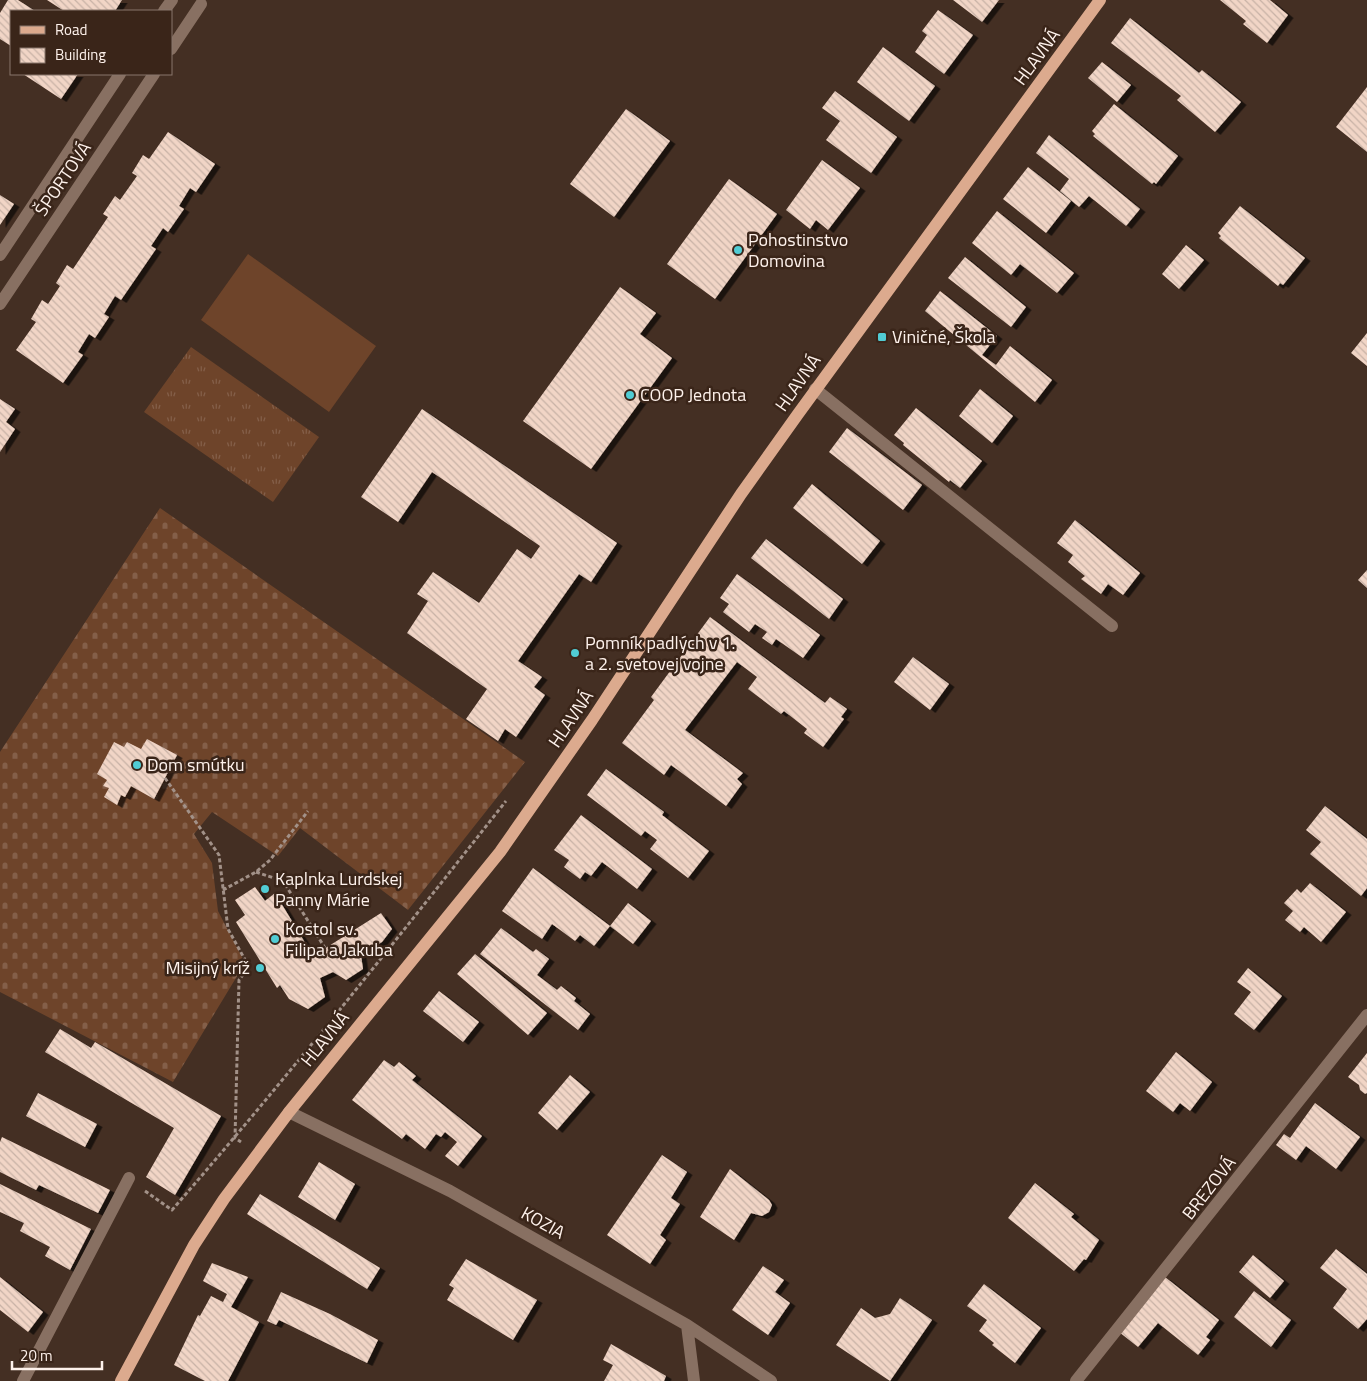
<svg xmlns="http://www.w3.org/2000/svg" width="1367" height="1381" font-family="'Titillium Web',sans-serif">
  <defs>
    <pattern id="grass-tufts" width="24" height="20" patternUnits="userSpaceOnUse" patternTransform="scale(1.25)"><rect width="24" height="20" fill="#6e442a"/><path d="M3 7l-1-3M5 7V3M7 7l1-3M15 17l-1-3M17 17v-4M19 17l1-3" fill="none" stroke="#845f49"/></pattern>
    <pattern id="cemetery-stones" width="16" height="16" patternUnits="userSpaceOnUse" patternTransform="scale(1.25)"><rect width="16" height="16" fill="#6e442a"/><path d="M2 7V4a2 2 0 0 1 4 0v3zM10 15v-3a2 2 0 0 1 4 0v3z" fill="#845f49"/></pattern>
    <pattern id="building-back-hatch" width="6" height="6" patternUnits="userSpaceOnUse" patternTransform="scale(1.25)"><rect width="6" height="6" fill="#f1d5c6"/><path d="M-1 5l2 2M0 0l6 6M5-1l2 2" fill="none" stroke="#c8b2a6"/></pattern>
    <filter id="shadow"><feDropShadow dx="5.5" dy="3" stdDeviation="0" flood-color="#0009"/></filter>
  </defs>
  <rect width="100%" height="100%" fill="#442f23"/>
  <!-- grass -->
  <path fill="url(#grass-tufts)" d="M 191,347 L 319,437 L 273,502 L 144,412 Z"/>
  <!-- cemetery -->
  <path fill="url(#cemetery-stones)" d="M 160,508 L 525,762 L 408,910 L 300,828 L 278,856 L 212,812 L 194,834 L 212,863 L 218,911 L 245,963 L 173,1082 L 0,992 L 0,752 Z"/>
  <!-- pitch -->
  <path fill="#6e442a" d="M 248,254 L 376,346 L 329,412 L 201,320 Z"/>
  <!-- building -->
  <path fill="url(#building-back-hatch)" filter="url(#shadow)" d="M 8,0 L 18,0 L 35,11 L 11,11 L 11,46 L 0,39 L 0,13 Z
    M 47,0 L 122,0 L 115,11 L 64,11 Z
    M 953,0 L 999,0 L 982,22 Z
    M 1220,0 L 1270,0 L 1288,15 L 1267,43 L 1243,24 L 1246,21 Z
    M 938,10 L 973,35 L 944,74 L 915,52 L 927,35 L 922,31 Z
    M 1130,18 L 1199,73 L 1202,70 L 1241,102 L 1215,132 L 1177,100 L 1181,96 L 1111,43 Z
    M 883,47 L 935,86 L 909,121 L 857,82 Z
    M 1102,62 L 1131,85 L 1117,102 L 1088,78 Z
    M 23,74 L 78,74 L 61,99 Z
    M 1367,87 L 1367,152 L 1336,127 Z
    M 835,91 L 897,137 L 871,173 L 826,140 L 840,121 L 822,108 Z
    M 1114,104 L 1178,156 L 1156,184 L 1154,182 L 1152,184 L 1093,136 L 1095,134 L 1092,131 Z
    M 626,109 L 670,141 L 614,217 L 570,184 Z
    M 168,132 L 215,164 L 196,192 L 190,188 L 179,206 L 184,209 L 168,232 L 163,228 L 151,246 L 156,249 L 121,300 L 115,296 L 104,314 L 109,317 L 95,338 L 89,334 L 78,352 L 83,355 L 63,383 L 16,350 L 36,322 L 31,319 L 42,300 L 48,304 L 60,286 L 56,283 L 67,265 L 73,269 L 108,217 L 103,214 L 115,196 L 120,200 L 137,176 L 132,173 L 143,155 L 149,159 Z
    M 1049,135 L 1140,209 L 1126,226 L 1089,196 L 1079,207 L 1060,191 L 1069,179 L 1036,153 Z
    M 822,160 L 860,188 L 828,230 L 816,220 L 810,229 L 786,210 Z
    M 1028,167 L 1071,201 L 1046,233 L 1003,199 Z
    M 729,179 L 777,214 L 715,299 L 667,264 Z
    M 0,195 L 14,204 L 0,225 Z
    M 1240,206 L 1305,258 L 1283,285 L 1280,283 L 1278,286 L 1219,238 L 1221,236 L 1218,233 Z
    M 997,211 L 1074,273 L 1057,293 L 1020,264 L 1011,275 L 972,243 Z
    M 1186,245 L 1204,260 L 1179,289 L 1162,274 Z
    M 965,257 L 1026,307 L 1011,327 L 948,278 Z
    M 620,287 L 656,313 L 640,334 L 672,358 L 591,469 L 523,421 Z
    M 940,291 L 997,336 L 982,355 L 996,365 L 1010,346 L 1052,380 L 1035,402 L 925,311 Z
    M 1367,333 L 1367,366 L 1351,353 Z
    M 980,389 L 1013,416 L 992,443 L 959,416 Z
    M 0,399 L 15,409 L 6,422 L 15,429 L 0,452 Z
    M 916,408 L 982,461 L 960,488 L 950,480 L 949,482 L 903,445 L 904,443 L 894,435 Z
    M 422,409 L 617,543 L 591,582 L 579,574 L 518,661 L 542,677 L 534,687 L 545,695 L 516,737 L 505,729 L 498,741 L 466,719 L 487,689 L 407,633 L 428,601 L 417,594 L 433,572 L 479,603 L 517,549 L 531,559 L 540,546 L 432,472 L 398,522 L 361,497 Z
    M 847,428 L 922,485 L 903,510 L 829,452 Z
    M 812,484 L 880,541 L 862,564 L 793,508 Z
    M 1075,520 L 1140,573 L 1123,595 L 1108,584 L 1101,594 L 1081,579 L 1085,576 L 1068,562 L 1073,555 L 1057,543 Z
    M 766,539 L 843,599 L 829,619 L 751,558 Z
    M 1367,570 L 1367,588 L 1358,580 Z
    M 737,574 L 820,635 L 803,658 L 776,639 L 772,645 L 762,638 L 767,632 L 755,624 L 749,632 L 723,612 L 729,604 L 720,598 Z
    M 710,617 L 825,703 L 830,697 L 847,709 L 841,717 L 844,719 L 823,747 L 804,733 L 807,729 L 784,711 L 781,714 L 748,689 L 757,677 L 737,662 L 685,730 L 743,773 L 737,779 L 742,784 L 726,806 L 671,765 L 664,775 L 622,743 L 654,700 L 651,697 Z
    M 913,657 L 949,684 L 930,710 L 894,682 Z
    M 147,739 L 177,755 L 154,799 L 131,786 L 125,797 L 121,795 L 117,805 L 104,797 L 109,788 L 103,786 L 107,780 L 97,774 L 114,742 L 124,747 L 127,742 L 141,749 Z
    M 606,769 L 664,812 L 662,815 L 709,851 L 688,878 L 650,849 L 657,840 L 645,831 L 641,836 L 587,795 Z
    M 1325,806 L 1367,839 L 1367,888 L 1361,896 L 1310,854 L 1321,842 L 1306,830 Z
    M 581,815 L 652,869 L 637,889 L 602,862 L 591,876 L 585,872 L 580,879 L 564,867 L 569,860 L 554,850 Z
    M 533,868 L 610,926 L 594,946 L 580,935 L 575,941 L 552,924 L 542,939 L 502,911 Z
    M 1310,883 L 1346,912 L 1321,942 L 1304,927 L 1300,932 L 1285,920 L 1293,911 L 1284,903 L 1297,889 L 1301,893 Z
    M 255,887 L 265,901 L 275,893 L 313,956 L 381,913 L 392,929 L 382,942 L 361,955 L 363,969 L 346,980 L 333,972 L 320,978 L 325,997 L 308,1009 L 289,999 L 280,985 L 277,988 L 236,922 L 245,915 L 235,900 Z
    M 628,903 L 651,921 L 633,944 L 610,926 Z
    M 501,928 L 533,952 L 536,949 L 549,959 L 537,975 L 557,990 L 561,986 L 576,998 L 574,1001 L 590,1014 L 578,1030 L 480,954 Z
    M 475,954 L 547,1013 L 528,1035 L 457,974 Z
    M 1248,968 L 1282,996 L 1254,1030 L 1234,1014 L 1251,992 L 1237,982 Z
    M 439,991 L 479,1022 L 463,1042 L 423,1011 Z
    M 60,1029 L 91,1048 L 95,1042 L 221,1116 L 175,1195 L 146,1177 L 174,1128 L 45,1052 Z
    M 1176,1052 L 1212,1082 L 1190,1111 L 1180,1103 L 1173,1112 L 1146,1091 Z
    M 1367,1053 L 1367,1093 L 1365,1094 L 1360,1090 L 1359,1085 L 1348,1077 Z
    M 384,1060 L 394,1067 L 399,1062 L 416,1076 L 412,1080 L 482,1136 L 458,1166 L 445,1156 L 457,1142 L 445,1132 L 441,1137 L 436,1134 L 425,1149 L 406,1134 L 402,1139 L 352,1100 Z
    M 570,1075 L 590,1092 L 557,1130 L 538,1113 Z
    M 38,1093 L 97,1124 L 85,1147 L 26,1116 Z
    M 1315,1103 L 1360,1137 L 1336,1169 L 1306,1146 L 1296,1160 L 1276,1145 L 1284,1134 L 1290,1138 Z
    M 2,1137 L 110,1190 L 98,1213 L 39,1185 L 36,1190 L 0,1172 L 0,1142 Z
    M 662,1155 L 687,1172 L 671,1198 L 680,1204 L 660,1235 L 666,1240 L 650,1264 L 607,1235 Z
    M 319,1162 L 355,1184 L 335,1220 L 298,1197 Z
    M 730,1169 L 769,1200 L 772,1205 L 769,1212 L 762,1216 L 751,1213 L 734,1240 L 700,1217 Z
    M 1035,1183 L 1074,1214 L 1071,1217 L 1099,1240 L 1086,1260 L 1084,1259 L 1074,1271 L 1008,1218 Z
    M 0,1184 L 91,1229 L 70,1270 L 45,1256 L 50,1247 L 20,1231 L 24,1223 L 0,1212 Z
    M 260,1194 L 380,1268 L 367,1289 L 247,1214 Z
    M 1336,1249 L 1367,1274 L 1367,1319 L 1358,1329 L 1333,1308 L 1347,1289 L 1320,1268 Z
    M 1253,1255 L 1284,1281 L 1270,1298 L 1239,1272 Z
    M 466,1259 L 537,1300 L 513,1340 L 447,1300 L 454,1288 L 449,1285 Z
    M 212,1263 L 248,1277 L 231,1307 L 259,1322 L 228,1381 L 205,1381 L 174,1365 L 198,1315 L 200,1316 L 211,1296 L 223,1302 L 227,1294 L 203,1281 Z
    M 763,1266 L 784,1280 L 775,1292 L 790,1303 L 768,1335 L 732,1310 Z
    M 0,1277 L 43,1312 L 28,1332 L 0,1310 Z
    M 1165,1277 L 1219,1320 L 1206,1337 L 1210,1340 L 1198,1355 L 1158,1323 L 1138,1347 L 1119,1332 Z
    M 984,1284 L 1041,1328 L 1015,1363 L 992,1345 L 994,1343 L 979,1331 L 987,1320 L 967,1306 Z
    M 1254,1291 L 1291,1320 L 1271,1347 L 1234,1317 Z
    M 281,1292 L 330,1314 L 378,1340 L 367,1363 L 279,1320 L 276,1325 L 267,1321 Z
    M 900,1298 L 932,1320 L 890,1381 L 836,1345 L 861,1308 L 875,1318 L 890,1314 Z
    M 611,1344 L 666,1376 L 664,1381 L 604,1381 L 613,1365 L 603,1360 Z"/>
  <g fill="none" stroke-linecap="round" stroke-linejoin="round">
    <!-- path -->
    <path stroke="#a29188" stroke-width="3" stroke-dasharray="4 2.5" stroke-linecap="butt" d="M 165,778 L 219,855 L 228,929 L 249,967 L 239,980 L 235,1138 L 241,1142
      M 256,872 L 283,881 L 325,948
      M 223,890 L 256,872 L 270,860 L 308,811
      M 145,1191 L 172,1210 C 288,1077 397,939 506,801"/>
    <!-- minor -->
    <path stroke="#887062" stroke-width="12" d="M 164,11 L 172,0
      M 171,49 L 201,4
      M 0,255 L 120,74
      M 0,304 L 154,74
      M 815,389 L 1112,626
      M 289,1112 L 450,1191 L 687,1325 L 771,1381
      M 687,1325 L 694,1381
      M 23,1381 L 129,1178
      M 1076,1381 L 1367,1015"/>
    <!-- major -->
    <path stroke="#dcaa8e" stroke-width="12" d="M 121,1381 L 194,1245 L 224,1199 L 289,1112 L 500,852 L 592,720 L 741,494 L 798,414 L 1100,0"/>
  </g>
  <!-- markers -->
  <g fill="#51ccd4" stroke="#3a2519" stroke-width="2">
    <circle cx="738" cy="250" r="5"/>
    <rect x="877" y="332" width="10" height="10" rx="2.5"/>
    <circle cx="630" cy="395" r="5"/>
    <circle cx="575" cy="653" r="5"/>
    <circle cx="137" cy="765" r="5"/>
    <circle cx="265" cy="889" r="5"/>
    <circle cx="275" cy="939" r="5"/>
    <circle cx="260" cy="968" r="5"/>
  </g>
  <g text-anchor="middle" stroke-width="5" stroke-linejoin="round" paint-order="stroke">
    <!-- street labels -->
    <g font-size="18" fill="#fef2ec" stroke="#3a2519">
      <text transform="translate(1037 57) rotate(-54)" y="6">HLAVNÁ</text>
      <text transform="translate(63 179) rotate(-56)" y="6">ŠPORTOVÁ</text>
      <text transform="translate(798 383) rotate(-55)" y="6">HLAVNÁ</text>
      <text transform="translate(571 719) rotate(-56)" y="6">HLAVNÁ</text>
      <text transform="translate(325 1039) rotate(-51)" y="6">HLAVNÁ</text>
      <text transform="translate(1209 1188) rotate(-52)" y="6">BREZOVÁ</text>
      <text transform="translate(543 1223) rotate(29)" y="6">KOZIA</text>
    </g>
    <!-- poi labels -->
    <g font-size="18" fill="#fef2ec" stroke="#3a2519" text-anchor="start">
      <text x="748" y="246">Pohostinstvo<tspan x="748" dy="21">Domovina</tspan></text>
      <text x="892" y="343">Viničné, Škola</text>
      <text x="640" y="401">COOP Jednota</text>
      <text x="585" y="649">Pomník padlých v 1.<tspan x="585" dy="21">a 2. svetovej vojne</tspan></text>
      <text x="147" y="771">Dom smútku</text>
      <text x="275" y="885">Kaplnka Lurdskej<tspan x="275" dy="21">Panny Márie</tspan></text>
      <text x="285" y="935">Kostol sv.<tspan x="285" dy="21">Filipa a Jakuba</tspan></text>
      <text x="250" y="974" text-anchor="end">Misijný kríž</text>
    </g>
  </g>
  <!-- legend -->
  <rect x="10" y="10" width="162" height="65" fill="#3a2519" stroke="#88776d"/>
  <rect x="20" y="26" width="25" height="8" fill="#dcaa8e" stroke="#88776d"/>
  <text x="55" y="35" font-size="15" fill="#fef2ec">Road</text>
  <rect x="20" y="48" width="25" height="15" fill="url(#building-back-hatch)" stroke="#88776d"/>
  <text x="55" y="60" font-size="15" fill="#fef2ec">Building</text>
  <!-- scale -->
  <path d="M12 1361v8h90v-8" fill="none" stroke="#fef2ec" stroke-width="2.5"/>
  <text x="20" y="1361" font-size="15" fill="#fef2ec" stroke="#3a2519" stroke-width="4" paint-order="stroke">20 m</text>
</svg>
